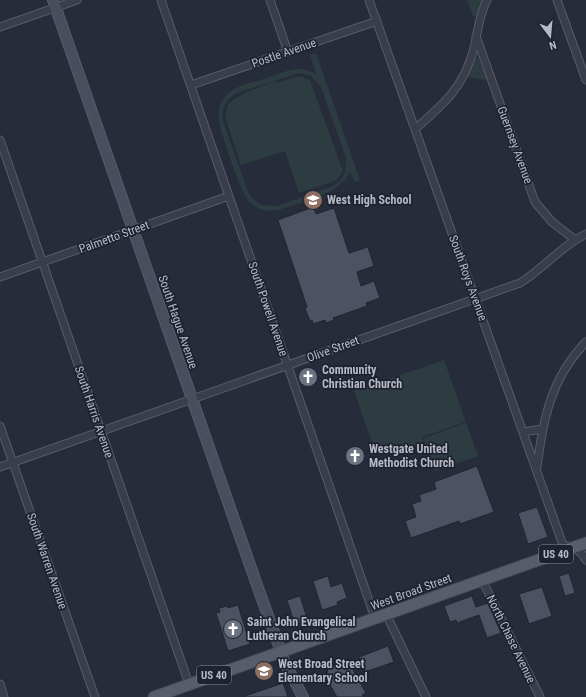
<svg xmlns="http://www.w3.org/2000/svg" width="586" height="697" font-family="'Roboto Condensed',sans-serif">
  <rect width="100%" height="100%" fill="#262c3a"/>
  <!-- green -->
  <path fill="#2c3c40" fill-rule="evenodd" d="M 467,0 L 484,0 L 477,17 L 473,16 Z
    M 316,53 L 360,180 L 354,182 L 350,171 C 341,195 300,203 278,210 C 268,212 257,210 250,202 C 241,194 220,132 219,119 C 218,112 219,105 223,99 C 233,85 255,82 270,77 C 286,71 300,64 316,74 L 310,55 ZM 299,73 L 311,76 L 321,87 L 346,158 L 345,173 L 340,181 L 333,186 L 277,206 L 261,205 L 253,199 L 248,192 L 223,121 C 221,109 226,99 237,93 Z
    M 478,57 L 487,78 L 485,80 L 467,77 L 475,59 Z
    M 299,76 L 310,80 L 343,171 L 337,180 L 299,193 L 285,151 L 241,165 L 225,117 L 228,103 L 244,93 L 275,81 L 277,83 Z
    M 444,360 L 466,422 L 422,437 L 423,443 L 390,454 L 374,448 L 354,391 Z
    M 466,423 L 478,456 L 435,471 L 423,438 Z"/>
  <!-- building -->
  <path fill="#4d5263" stroke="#212532" d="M 313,207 L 316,214 L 334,208 L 349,253 L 368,247 L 374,266 L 357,272 L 361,286 L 374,281 L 380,298 L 366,303 L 367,306 L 333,318 L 334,320 L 326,323 L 325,320 L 313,324 L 312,320 L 310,321 L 305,308 L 307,307 L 278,220 Z
    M 477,466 L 494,512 L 460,524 L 459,521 L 411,538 L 405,521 L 416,517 L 412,504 L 421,501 L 419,495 L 436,489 L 434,482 Z
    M 537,507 L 548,537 L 528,544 L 518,513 Z
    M 569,573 L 575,593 L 565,596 L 559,576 Z
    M 328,576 L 331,587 L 342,583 L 347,598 L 337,602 L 338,605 L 322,610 L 313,581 Z
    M 542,587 L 552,616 L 529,624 L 519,594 Z
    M 300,596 L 308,621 L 295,625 L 287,600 Z
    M 472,596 L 476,607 L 488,603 L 501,633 L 487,638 L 479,615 L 457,623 L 456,620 L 450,622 L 444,606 Z
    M 238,605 L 250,644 L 228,651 L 216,613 L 220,612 L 219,608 L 227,606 L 228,608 Z
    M 388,646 L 394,662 L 365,672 L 359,657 Z
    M 347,659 L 366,693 L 362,695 L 364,697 L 337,697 L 326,678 L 328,669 Z
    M 283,683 L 288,697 L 245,697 L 245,696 Z"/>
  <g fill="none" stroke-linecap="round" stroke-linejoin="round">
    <!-- street casing -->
    <g stroke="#585c69" stroke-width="9">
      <path id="street" d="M 161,0 L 375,618
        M 270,0 L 288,52
        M 369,0 L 563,545 C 573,547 581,550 586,560
        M 557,0 L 586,80
        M 0,27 L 77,0
        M 476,36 L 535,202 L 552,222 L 574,239
        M 191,85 L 377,21
        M 415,129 C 444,104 464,87 474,48 C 478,31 479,15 487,0
        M 0,140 L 189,684
        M 0,277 L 229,196
        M 0,426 L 95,697
        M 523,432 L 542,429
        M 0,467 L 520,283 C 543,269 561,246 586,234
        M 537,467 C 543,419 551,378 586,342
        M 482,580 L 540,697
        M 386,614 L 426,697
        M 0,684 L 4,697"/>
    </g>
    <!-- secondary casing -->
    <g stroke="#585c69" stroke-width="12">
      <path id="secondary" d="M 53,0 L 258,588 L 285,663 L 303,697"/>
    </g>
    <!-- primary casing -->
    <g stroke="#434754" stroke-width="13">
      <path id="primary" d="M 154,697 L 586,543"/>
    </g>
    <!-- street -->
    <use href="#street" stroke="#3a3e4b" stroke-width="7"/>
    <!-- secondary -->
    <use href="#secondary" stroke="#494d5d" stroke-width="10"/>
    <!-- primary -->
    <use href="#primary" stroke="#585d6b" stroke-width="11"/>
  </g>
  <!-- icons -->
  <defs>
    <g id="school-disc" transform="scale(1)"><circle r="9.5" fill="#8d6e63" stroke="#1f2330"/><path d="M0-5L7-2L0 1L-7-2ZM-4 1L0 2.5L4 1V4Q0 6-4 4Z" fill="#fff"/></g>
    <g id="church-disc" transform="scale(1)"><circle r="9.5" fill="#6b7280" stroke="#1f2330"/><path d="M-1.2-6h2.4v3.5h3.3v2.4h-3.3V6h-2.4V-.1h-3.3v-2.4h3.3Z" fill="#fff"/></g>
  </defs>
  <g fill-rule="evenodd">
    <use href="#school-disc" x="313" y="200"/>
    <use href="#church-disc" x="308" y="377"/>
    <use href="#church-disc" x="355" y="456"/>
    <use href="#church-disc" x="233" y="629"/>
    <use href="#school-disc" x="264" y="671"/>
  </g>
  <g text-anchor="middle" stroke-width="3.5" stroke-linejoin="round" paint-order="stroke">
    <!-- shield labels -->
    <g fill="#1f2330" stroke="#898c99" stroke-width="1">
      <rect x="539" y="545" width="34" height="18" rx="3"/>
      <rect x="197" y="666" width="34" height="18" rx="3"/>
    </g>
    <g font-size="11" font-weight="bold" fill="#b6b9c6">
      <text x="556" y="558">US 40</text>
      <text x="214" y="679">US 40</text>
    </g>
    <!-- street labels -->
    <g font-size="12" fill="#b6b9c6" stroke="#1f2330">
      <text transform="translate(284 53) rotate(-19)" y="4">Postle Avenue</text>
      <text transform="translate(515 145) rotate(70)" y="4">Guernsey Avenue</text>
      <text transform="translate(114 237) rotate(-20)" y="4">Palmetto Street</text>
      <text transform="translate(468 278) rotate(70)" y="4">South Roys Avenue</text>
      <text transform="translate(268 309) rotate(71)" y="4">South Powell Avenue</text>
      <text transform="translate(178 322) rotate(71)" y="4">South Hague Avenue</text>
      <text transform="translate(333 349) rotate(-20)" y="4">Olive Street</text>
      <text transform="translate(94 412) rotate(71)" y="4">South Harris Avenue</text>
      <text transform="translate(47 561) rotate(71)" y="4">South Warren Avenue</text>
      <text transform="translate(411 592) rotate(-20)" y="4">West Broad Street</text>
      <text transform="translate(511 639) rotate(64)" y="4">North Chase Avenue</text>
    </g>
    <!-- poi labels -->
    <g font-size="12" font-weight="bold" fill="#b6b9c6" stroke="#1f2330" text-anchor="start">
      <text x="327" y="204">West High School</text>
      <text x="322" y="374">Community<tspan x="322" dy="14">Christian Church</tspan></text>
      <text x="369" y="453">Westgate United<tspan x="369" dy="14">Methodist Church</tspan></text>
      <text x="247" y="626">Saint John Evangelical<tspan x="247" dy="14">Lutheran Church</tspan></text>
      <text x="278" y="668">West Broad Street<tspan x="278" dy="14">Elementary School</tspan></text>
    </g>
  </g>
  <!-- north arrow -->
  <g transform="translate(550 36) rotate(164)" stroke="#1f2330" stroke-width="3" paint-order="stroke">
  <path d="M0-3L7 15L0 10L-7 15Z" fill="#b6b9c6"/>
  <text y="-6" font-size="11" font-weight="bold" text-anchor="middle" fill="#b6b9c6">N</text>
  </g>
</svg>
